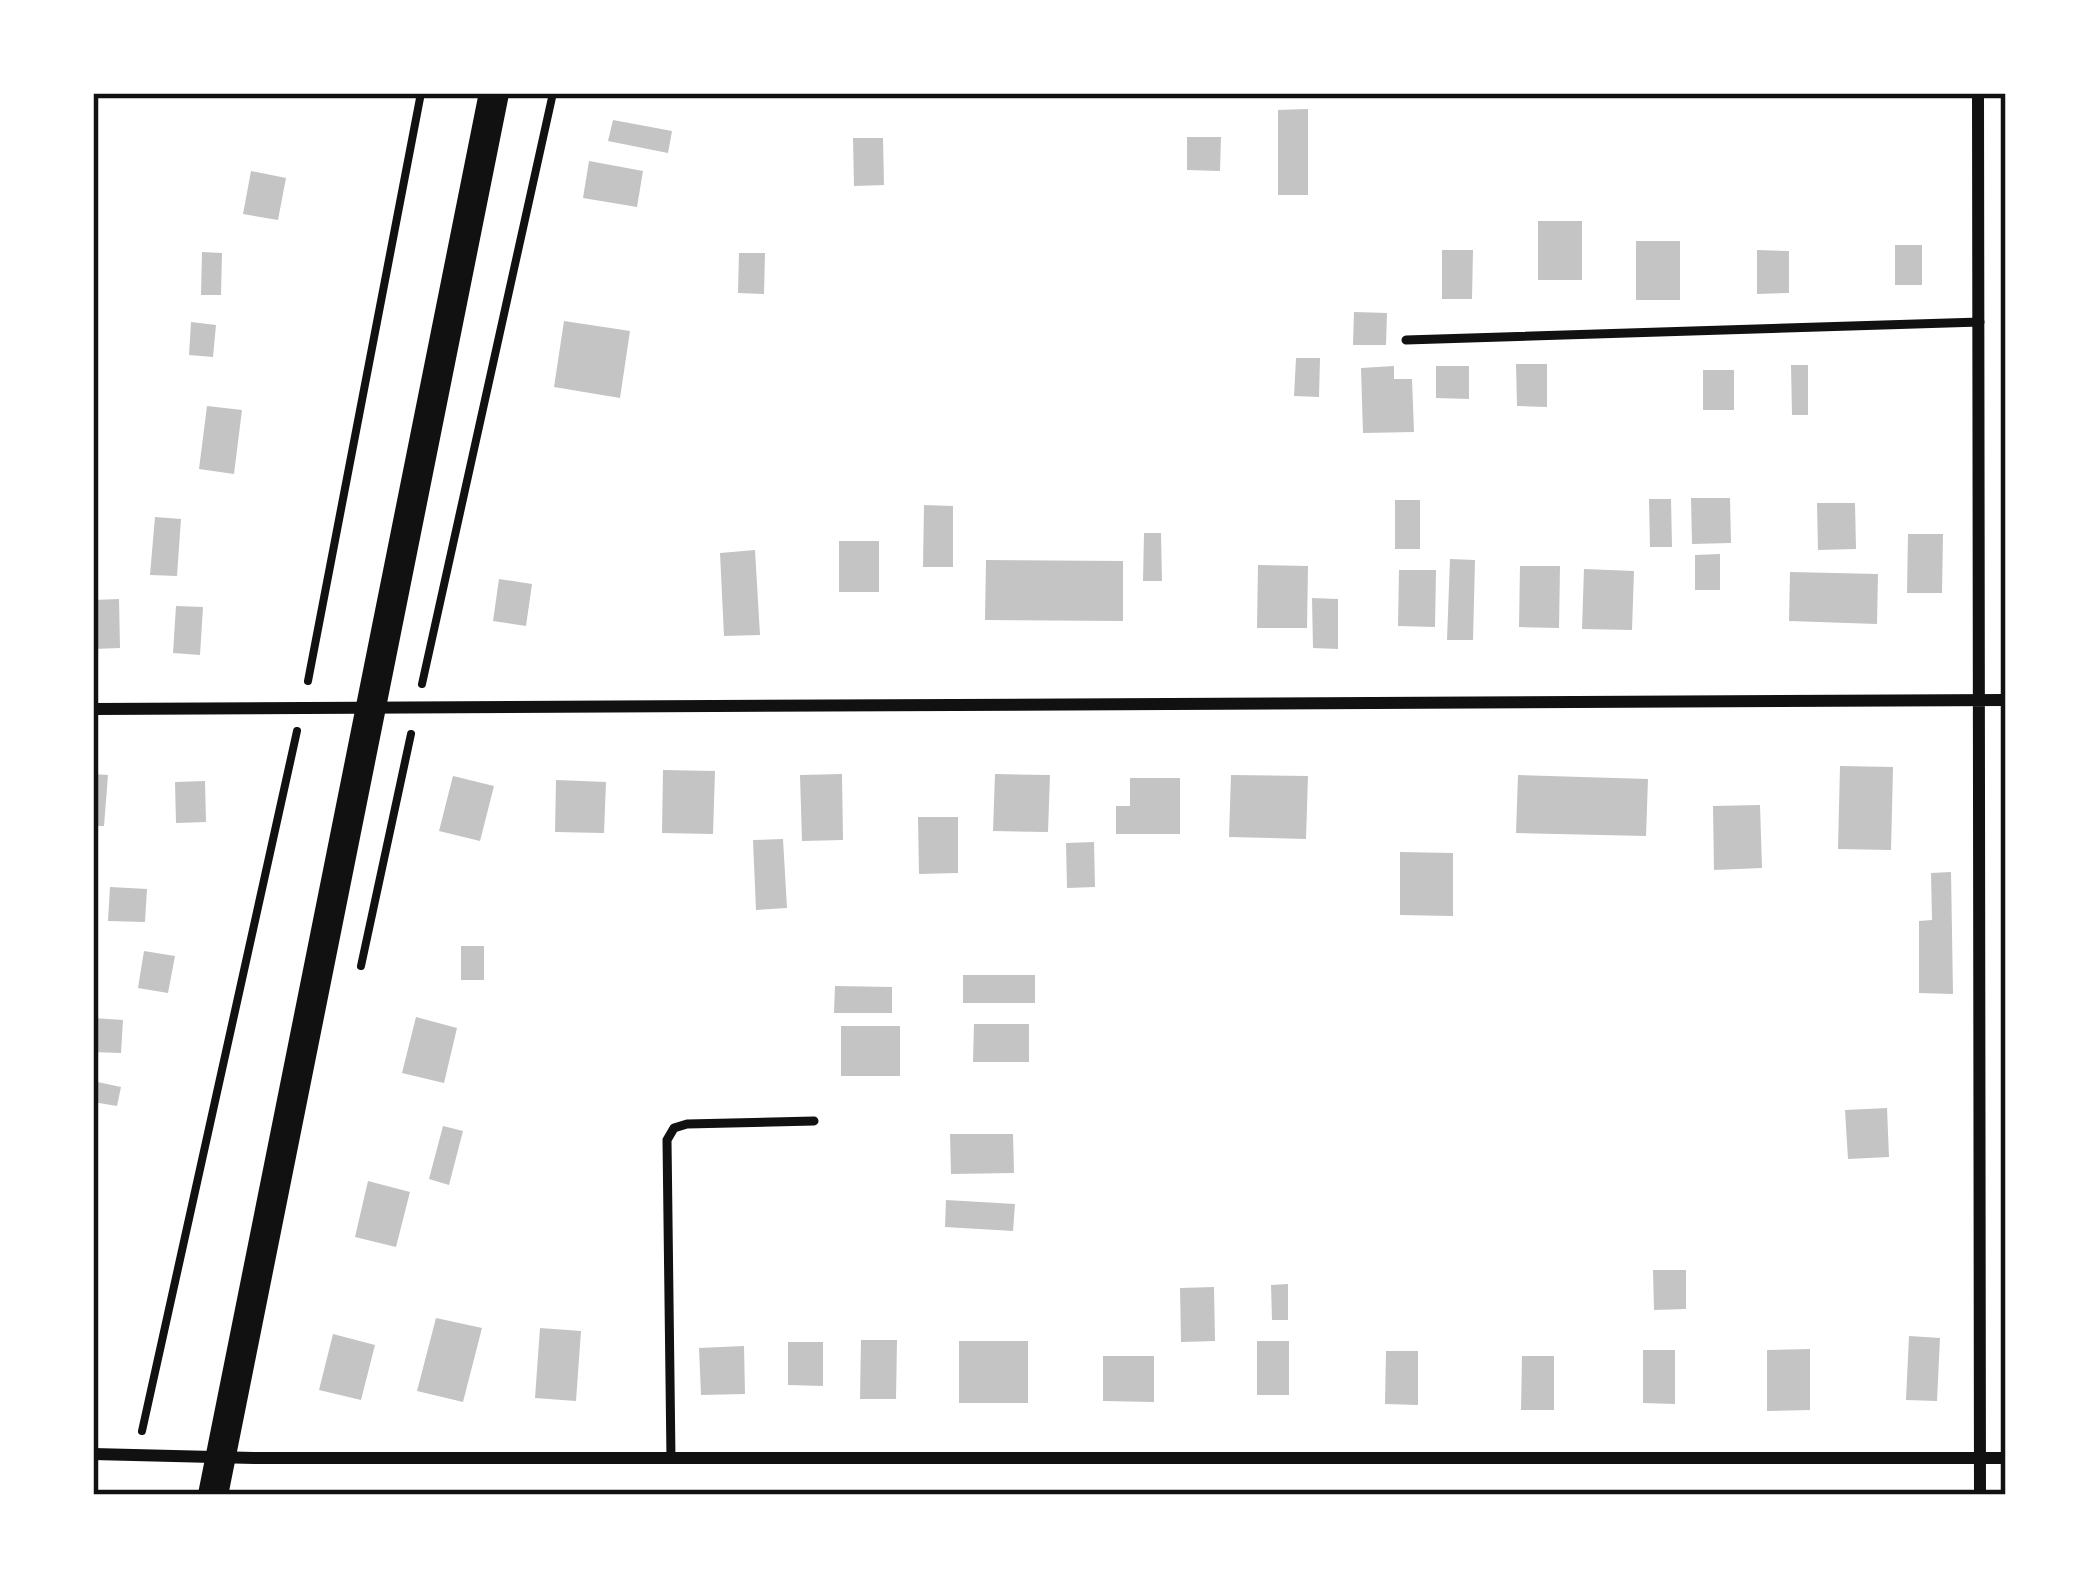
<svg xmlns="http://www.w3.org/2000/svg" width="2099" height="1588" font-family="'PT Serif',serif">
  <rect width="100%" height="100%" fill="#fff"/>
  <!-- building -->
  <path fill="#c4c4c4" d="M 1308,109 L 1308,195 L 1278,195 L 1278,110 Z
    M 613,120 L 672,131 L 668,153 L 608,141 Z
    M 1187,137 L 1221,137 L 1220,171 L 1187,170 Z
    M 853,138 L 883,138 L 884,185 L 854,186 Z
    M 589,161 L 643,171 L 637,207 L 583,198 Z
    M 251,171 L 286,178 L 278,220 L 243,214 Z
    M 1538,221 L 1582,221 L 1582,280 L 1538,280 Z
    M 1636,241 L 1680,241 L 1680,300 L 1636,300 Z
    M 1895,245 L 1922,245 L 1922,285 L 1895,285 Z
    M 1442,250 L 1473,250 L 1472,299 L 1442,299 Z
    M 1757,250 L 1789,251 L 1789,293 L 1757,294 Z
    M 202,252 L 222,253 L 221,295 L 201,295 Z
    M 739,253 L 765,253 L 764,294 L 738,293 Z
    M 1354,312 L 1387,313 L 1386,345 L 1353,345 Z
    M 564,321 L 630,331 L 620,398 L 554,387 Z
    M 191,322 L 216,325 L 213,357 L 189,355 Z
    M 1296,358 L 1320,358 L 1319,397 L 1294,396 Z
    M 1516,364 L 1547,364 L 1547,407 L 1517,406 Z
    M 1791,365 L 1808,365 L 1808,415 L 1792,415 Z
    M 1394,366 L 1394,379 L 1412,379 L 1414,432 L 1363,433 L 1361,368 Z
    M 1436,366 L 1469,366 L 1469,399 L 1436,398 Z
    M 1703,370 L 1734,370 L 1734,410 L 1703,410 Z
    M 207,406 L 242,410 L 234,474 L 199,469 Z
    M 1691,498 L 1730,498 L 1731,543 L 1692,544 Z
    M 1649,499 L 1671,499 L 1672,547 L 1650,547 Z
    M 1395,500 L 1420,500 L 1420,549 L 1395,549 Z
    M 1817,503 L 1855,503 L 1856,549 L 1818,550 Z
    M 924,505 L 953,506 L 953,567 L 923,567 Z
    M 155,517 L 181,519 L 177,576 L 150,575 Z
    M 1144,533 L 1161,533 L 1162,581 L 1143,581 Z
    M 1908,534 L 1943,534 L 1942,593 L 1907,593 Z
    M 839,541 L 879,541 L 879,592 L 839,592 Z
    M 755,550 L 760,635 L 724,636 L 720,553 Z
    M 1720,554 L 1720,590 L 1695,590 L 1695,555 Z
    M 1450,559 L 1475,560 L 1473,640 L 1447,640 Z
    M 986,560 L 1123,561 L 1123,621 L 985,620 Z
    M 1258,565 L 1308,566 L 1307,628 L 1257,628 Z
    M 1520,566 L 1560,566 L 1559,628 L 1519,627 Z
    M 1584,569 L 1634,571 L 1632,630 L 1582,629 Z
    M 1399,570 L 1436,570 L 1435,627 L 1398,626 Z
    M 1790,572 L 1878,574 L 1877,624 L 1789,621 Z
    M 499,579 L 532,584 L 526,626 L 493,621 Z
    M 1312,598 L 1338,599 L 1338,649 L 1313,648 Z
    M 119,599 L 120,648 L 93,649 L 93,600 Z
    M 176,606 L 203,607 L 200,655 L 173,653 Z
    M 1840,766 L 1893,767 L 1891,850 L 1838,849 Z
    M 663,770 L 715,771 L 713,834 L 662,833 Z
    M 93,774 L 108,775 L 104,826 L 93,826 Z
    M 842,774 L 843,840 L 802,841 L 800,775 Z
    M 995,774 L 1050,775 L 1048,832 L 993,831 Z
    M 1231,775 L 1308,776 L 1306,839 L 1229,837 Z
    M 1518,775 L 1648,779 L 1646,836 L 1516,833 Z
    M 453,776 L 494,786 L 480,841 L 439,831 Z
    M 1130,778 L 1180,778 L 1180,834 L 1116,834 L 1116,806 L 1130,806 Z
    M 556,780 L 606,782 L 604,833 L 555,832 Z
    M 205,781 L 206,822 L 176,823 L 175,782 Z
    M 1760,805 L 1762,868 L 1714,870 L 1713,806 Z
    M 918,817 L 958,817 L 958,873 L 919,874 Z
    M 783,839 L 787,908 L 756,910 L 753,840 Z
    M 1094,842 L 1095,887 L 1067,888 L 1066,843 Z
    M 1400,852 L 1453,853 L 1453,916 L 1400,915 Z
    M 1951,872 L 1953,994 L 1919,993 L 1919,921 L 1932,920 L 1931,873 Z
    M 110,887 L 147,889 L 145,922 L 108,921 Z
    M 461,946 L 484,946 L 484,980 L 461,980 Z
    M 144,951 L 175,956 L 168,993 L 138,988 Z
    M 963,975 L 1035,975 L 1035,1003 L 963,1003 Z
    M 835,986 L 892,987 L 892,1013 L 834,1013 Z
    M 416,1017 L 457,1028 L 444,1083 L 402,1073 Z
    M 93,1018 L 123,1020 L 121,1053 L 93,1052 Z
    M 974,1024 L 1029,1024 L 1029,1062 L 973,1062 Z
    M 841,1026 L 900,1026 L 900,1076 L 841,1076 Z
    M 93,1081 L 121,1087 L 117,1106 L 93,1102 Z
    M 1887,1108 L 1889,1157 L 1848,1159 L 1845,1110 Z
    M 443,1126 L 463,1131 L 449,1185 L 429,1179 Z
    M 950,1134 L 1013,1134 L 1014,1173 L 951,1174 Z
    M 368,1181 L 410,1192 L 396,1247 L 355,1237 Z
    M 946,1200 L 1015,1204 L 1013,1231 L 945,1227 Z
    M 1653,1270 L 1686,1270 L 1686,1309 L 1654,1310 Z
    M 1288,1284 L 1288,1320 L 1272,1320 L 1271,1285 Z
    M 1214,1287 L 1215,1341 L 1181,1342 L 1180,1288 Z
    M 436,1318 L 482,1328 L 463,1402 L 417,1391 Z
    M 540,1328 L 581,1331 L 576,1401 L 535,1398 Z
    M 333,1334 L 375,1345 L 361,1400 L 319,1390 Z
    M 1909,1336 L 1940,1338 L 1937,1401 L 1906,1400 Z
    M 861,1340 L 897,1340 L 896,1399 L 860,1399 Z
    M 959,1341 L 1028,1341 L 1028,1403 L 959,1403 Z
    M 1257,1341 L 1289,1341 L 1289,1395 L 1257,1395 Z
    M 788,1342 L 823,1342 L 823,1386 L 788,1385 Z
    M 744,1346 L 745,1394 L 701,1395 L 699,1348 Z
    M 1810,1349 L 1810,1410 L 1767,1411 L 1767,1350 Z
    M 1643,1350 L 1675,1350 L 1675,1404 L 1643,1403 Z
    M 1386,1351 L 1418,1351 L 1418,1405 L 1385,1404 Z
    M 1103,1356 L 1154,1356 L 1154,1402 L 1103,1401 Z
    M 1522,1356 L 1554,1356 L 1554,1410 L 1521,1410 Z"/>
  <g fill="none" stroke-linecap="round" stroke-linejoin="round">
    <!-- path -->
    <path stroke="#111" stroke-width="8" d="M 308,681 L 421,93
      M 422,684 L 553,93
      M 361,966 L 411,734
      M 142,1431 L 297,731"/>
    <!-- service -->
    <path stroke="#111" stroke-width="9" d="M 1406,340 L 1980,322
      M 671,1459 L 667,1140 L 674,1128 L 687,1124 L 814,1121"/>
    <!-- minor -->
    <path stroke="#111" stroke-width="12" d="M 1978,93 L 1980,1495
      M 93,709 L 2006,700
      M 93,1454 L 254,1458 L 2006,1458"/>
    <!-- primary -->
    <path stroke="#111" stroke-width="30" d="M 213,1495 L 494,93"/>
  </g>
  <!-- border -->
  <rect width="2099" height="1588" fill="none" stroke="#ffffff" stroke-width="192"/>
  <rect x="96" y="96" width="1907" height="1396" fill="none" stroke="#111" stroke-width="4.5"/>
</svg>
